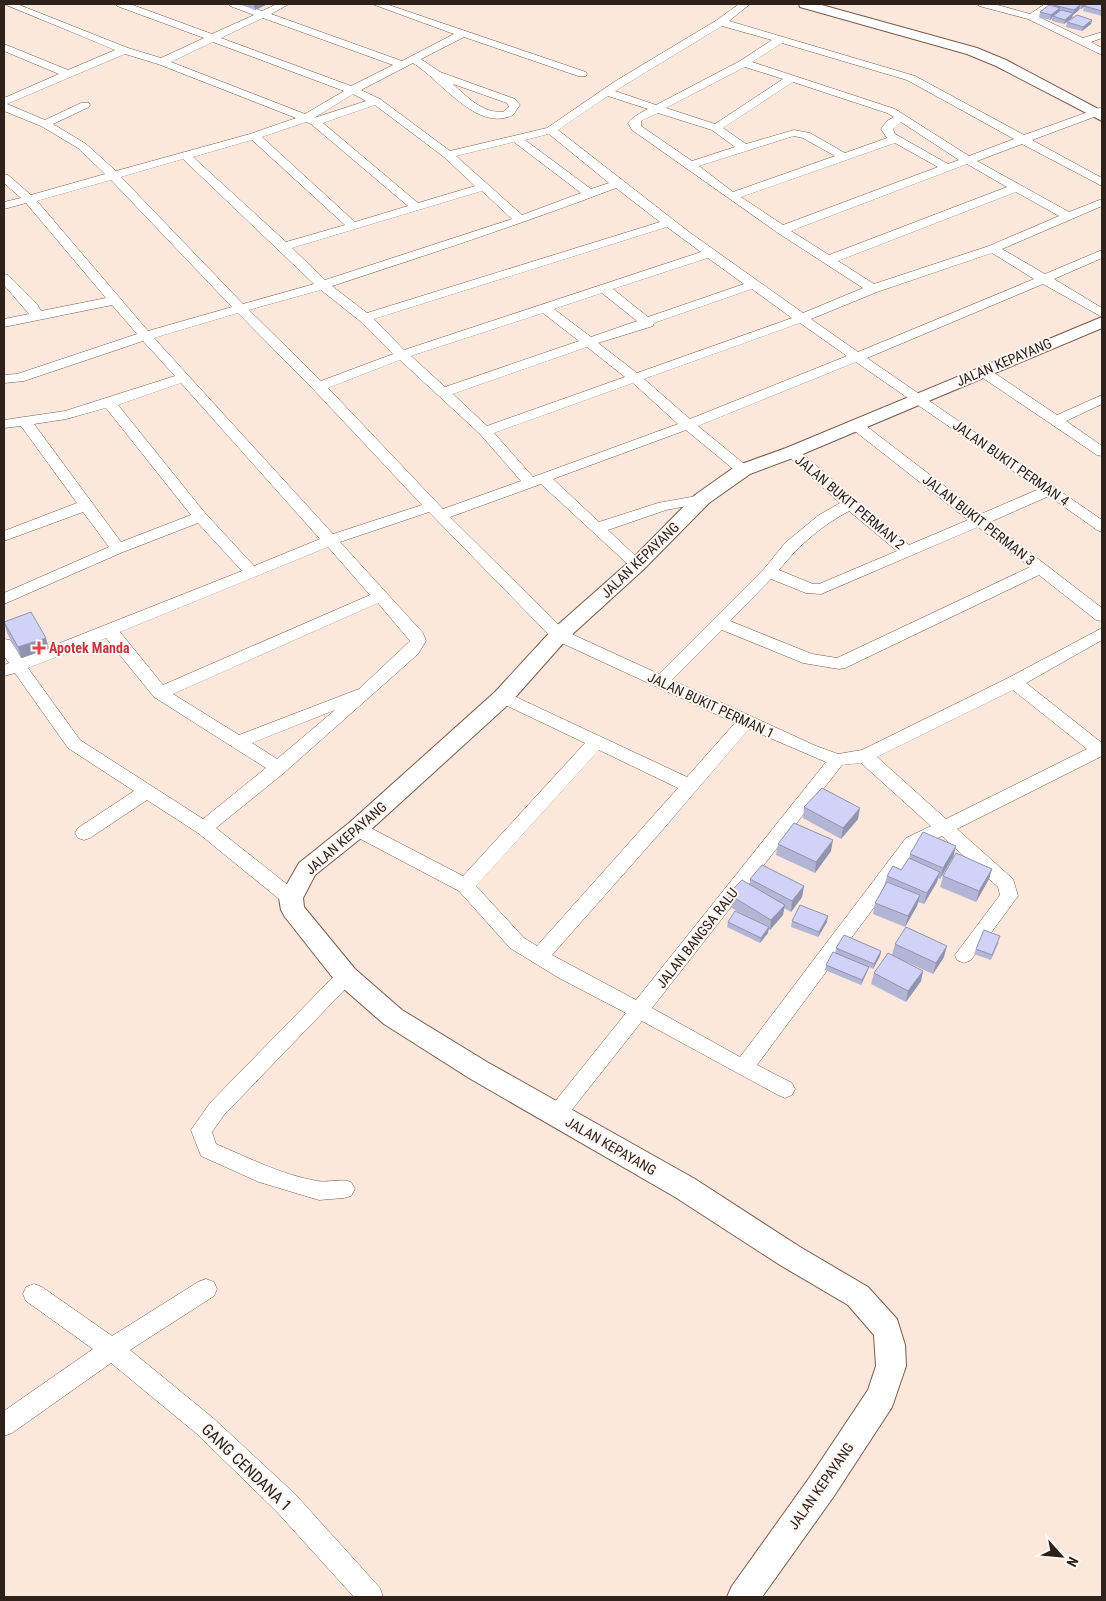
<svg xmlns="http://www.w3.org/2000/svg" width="1106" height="1601" font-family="'Roboto Condensed',sans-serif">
  <rect width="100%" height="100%" fill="#fbe7db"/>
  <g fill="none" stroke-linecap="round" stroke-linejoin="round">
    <!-- minor casing -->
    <g stroke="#775c4b" stroke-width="1">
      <path id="minor" d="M 4,4 L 17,4 L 128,48 L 161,58 L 204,38 L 117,6 L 116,4 L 130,4 L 212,34 L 254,15 L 230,6 L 229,4 L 243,4 L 262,11 L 277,4 L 289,4 L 271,14 L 402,61 L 454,34 L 372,4 L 386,4 L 586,72 L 587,74 L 586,76 L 578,76 L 464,37 L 421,59 L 440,72 L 515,99 L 520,105 L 513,115 C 477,133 441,80 413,63 L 361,90 L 380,99 L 450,151 L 547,128 L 614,82 L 717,20 L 739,4 L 750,4 L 729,21 L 915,76 L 1024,135 L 1102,107 L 1102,114 L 1032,140 L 1102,178 L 1102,186 L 1022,144 L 977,161 L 1069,212 L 1102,199 L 1102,206 L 1002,249 L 1045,274 L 1102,250 L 1102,258 L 1054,279 L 1102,308 L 1102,317 L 1043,284 L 867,358 L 1102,520 L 1102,532 L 1097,530 L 1049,496 L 990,522 L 1102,608 L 1102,621 L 1096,620 L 1039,575 L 845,668 L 839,669 L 803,663 L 722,630 L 672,680 L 816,746 L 838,754 L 862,750 L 1008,678 L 1102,628 L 1102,640 L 1026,683 L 1102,743 L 1102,756 L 957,829 L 1013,879 L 1018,896 L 971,960 L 964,963 L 957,960 L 955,955 L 1000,895 L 998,887 L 942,836 L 918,848 L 757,1065 L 792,1083 L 795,1089 L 792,1095 L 785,1098 L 778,1095 L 642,1021 L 563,1121 L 556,1124 L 549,1121 L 546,1115 L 549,1109 L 626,1013 L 559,978 L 510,948 L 459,891 L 351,834 L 348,829 L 351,824 L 357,822 L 363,824 L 463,876 L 585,743 L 497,701 L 495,697 L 497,693 L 503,691 L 687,777 L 735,723 L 553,639 L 429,512 L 340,542 L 423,633 L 426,641 L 418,654 L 285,772 L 216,828 L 298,893 L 300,898 L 298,903 L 291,905 L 284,903 L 198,833 L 147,800 L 90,838 L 84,840 L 78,838 L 75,833 L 78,828 L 134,791 L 68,748 L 15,673 L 4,676 L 4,665 L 9,663 L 4,656 L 4,639 L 10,640 L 22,658 L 242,571 L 198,523 L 123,552 L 4,604 L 4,593 L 109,547 L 83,512 L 4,541 L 4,531 L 77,503 L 21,426 L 4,428 L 4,420 L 65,411 L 175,376 L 143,341 L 24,381 L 4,383 L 4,375 L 17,374 L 137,334 L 112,305 L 4,327 L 4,319 L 29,314 L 4,285 L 4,274 L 8,275 L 37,304 L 41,311 L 106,298 L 26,203 L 4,209 L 4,202 L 21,198 L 4,183 L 4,174 L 8,175 L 31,195 L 105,174 L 78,148 L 41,126 L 4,111 L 4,98 L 59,74 L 4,51 L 4,44 L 68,70 L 115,50 ZM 263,18 L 393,65 L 351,86 L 221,38 ZM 722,26 L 772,40 L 740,61 L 656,105 L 615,91 ZM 213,42 L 344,91 L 305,114 L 171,62 ZM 782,43 L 907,80 L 1014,139 L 969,156 L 895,109 L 752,62 ZM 125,54 L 158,64 L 296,118 L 250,134 L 116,171 L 86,144 L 53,124 L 89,107 L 90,105 L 89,103 L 81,103 L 45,120 L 7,104 ZM 745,67 L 783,79 L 715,124 L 666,108 ZM 793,82 L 887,113 L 894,117 L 887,121 L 881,129 L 887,138 L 845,153 L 810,133 L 794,130 L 746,144 L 723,128 ZM 453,84 L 507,103 L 509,107 L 503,112 C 482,113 467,97 453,84 ZM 353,94 L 366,101 L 314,118 ZM 608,96 L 648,109 C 640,113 634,116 628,123 L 632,130 L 778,233 L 863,288 L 803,313 L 689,232 L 558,130 ZM 375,105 L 444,157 L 475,186 L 418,203 L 323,123 ZM 658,113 L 712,130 L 735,147 L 692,161 L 641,126 L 641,121 ZM 306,122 L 311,124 L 408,206 L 355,222 L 262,137 ZM 901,122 L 959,160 L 948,164 L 895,134 L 893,129 ZM 549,134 L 609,183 L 591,189 L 525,140 ZM 794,136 L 803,138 L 835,156 L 733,192 L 699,166 ZM 252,140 L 345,225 L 286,242 L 193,157 ZM 514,142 L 581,193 L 522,215 L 456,156 ZM 895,143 L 938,167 L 783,225 L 741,197 ZM 183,159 L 314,284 L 243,304 L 121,177 ZM 967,164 L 1007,187 L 829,255 L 791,231 ZM 111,180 L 232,307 L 148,331 L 37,201 ZM 616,188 L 660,222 L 367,313 L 332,286 C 427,255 524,223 616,188 ZM 482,191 L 512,219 L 325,280 L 292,248 ZM 1016,192 L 1059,216 L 989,246 L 874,284 L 838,261 ZM 667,227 L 701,252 L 404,350 L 374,319 ZM 992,253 L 1034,279 L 858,352 L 811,319 L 877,292 ZM 708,258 L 744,284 L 648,317 L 613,289 ZM 752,289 L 792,318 L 637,373 L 598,343 L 653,326 L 654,323 ZM 321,290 L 360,321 L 393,354 L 321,381 L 249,310 ZM 602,293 L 637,321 L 591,337 L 554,309 ZM 238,313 L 314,390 L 422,505 L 333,534 L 154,338 ZM 543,313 L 579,341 L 445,387 L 411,356 ZM 800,323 L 847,356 L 690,419 L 644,379 ZM 587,347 L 625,377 L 487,426 L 453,394 ZM 400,360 L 480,434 L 521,481 L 443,509 L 328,388 ZM 856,362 L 1039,489 L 981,514 L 861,422 L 851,422 L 849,425 L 851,428 L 968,520 L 909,545 L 797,449 L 787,449 L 785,452 L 787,455 L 840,503 L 819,515 L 786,542 L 764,569 L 659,674 L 565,631 L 450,517 L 541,484 L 632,568 L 642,568 L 645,565 L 642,562 L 608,530 L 666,510 L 707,502 L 709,499 L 707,496 L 702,495 L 658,503 L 599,522 L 553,479 L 686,430 L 738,473 L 748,473 L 750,470 L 748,467 L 698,426 ZM 181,383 L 320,539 L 254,566 L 205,513 L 118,405 ZM 633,383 L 678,424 L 533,477 L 494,433 ZM 106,408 L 191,515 L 121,542 L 34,424 L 66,419 ZM 849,511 L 897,551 L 819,584 L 813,584 L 779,570 C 799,545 821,526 849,511 ZM 978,527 L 1030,567 L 837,658 L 812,654 L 730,621 L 771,579 L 806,593 L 821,594 ZM 328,547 L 370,595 L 163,685 L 120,632 ZM 378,603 L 410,641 L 359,689 L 239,735 L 173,694 ZM 106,638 L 154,697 L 266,768 L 203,819 L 80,740 L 28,668 ZM 1013,690 L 1087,749 L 946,819 L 877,757 ZM 335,710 L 277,759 L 252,743 ZM 749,729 L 826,762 L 636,1000 L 552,955 L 659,834 ZM 599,750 L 678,788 L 537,946 L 524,938 L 476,886 ZM 861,763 L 931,826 L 906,838 L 740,1057 L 652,1008 L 842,765 Z
        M 978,4 L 994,4 L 1030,14 L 1045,4 L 1056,4 L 1039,17 L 1083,38 L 1102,32 L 1102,38 L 1091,42 L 1102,48 L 1102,55 L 1028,19 L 979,6 Z
        M 982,367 L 987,368 L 1057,415 L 1102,395 L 1102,404 L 1066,421 L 1102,446 L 1102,456 L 1097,455 L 977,374 L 975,371 Z
        M 346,968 L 353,971 L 356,976 L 353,981 L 224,1115 L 212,1132 L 216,1144 C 249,1158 282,1175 317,1181 C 329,1183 340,1178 351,1182 L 355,1189 L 351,1196 L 344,1198 L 319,1200 L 259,1182 L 201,1156 L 191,1130 L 210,1103 L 339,971 Z
        M 206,1279 L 214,1282 L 217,1289 L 214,1296 L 130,1350 L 213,1418 L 295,1494 L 380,1588 L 383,1597 L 354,1597 L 277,1512 L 197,1434 L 111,1363 L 12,1433 L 4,1436 L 4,1411 L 93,1349 L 26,1301 L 23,1294 L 26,1287 L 34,1284 L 42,1287 L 112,1336 L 198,1282 Z"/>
    </g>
    <!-- tertiary casing -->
    <g stroke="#775c4b" stroke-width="2">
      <path id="tertiary" d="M 799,4 L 818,4 L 977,48 L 1006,60 L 1102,111 L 1102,121 L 996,66 L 967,54 L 800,7 Z
        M 1102,317 L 1102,328 L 798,456 L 750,474 L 709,503 L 644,569 L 566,640 L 511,702 L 365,835 L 315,875 L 303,898 L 304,907 L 355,969 L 402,1010 L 487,1062 L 695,1179 L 800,1247 L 868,1287 L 897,1319 L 905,1345 L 906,1366 L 892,1407 L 834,1496 L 762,1597 L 727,1597 L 732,1586 L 812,1474 L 868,1390 L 876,1366 L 874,1335 L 848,1305 L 780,1265 L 675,1197 L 469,1078 L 384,1024 L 337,983 L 285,917 L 281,910 L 279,898 L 299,863 L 349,823 L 495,692 L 552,630 L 630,561 L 695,495 L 736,466 L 786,448 Z"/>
    </g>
    <!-- minor -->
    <use href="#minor" fill="#fff" fill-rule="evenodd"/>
    <!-- tertiary -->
    <use href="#tertiary" fill="#fff" fill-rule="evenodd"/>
  </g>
  <!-- wall -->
  <path fill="#b3b5d5" d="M 239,4 L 268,4 L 255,10 Z
    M 1055,4 L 1086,4 L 1086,5 L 1088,4 L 1102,4 L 1102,16 L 1083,11 L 1084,7 L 1081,9 L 1080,9 L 1079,10 L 1073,15 L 1072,18 L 1064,24 L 1052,21 L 1052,18 L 1050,20 L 1039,17 L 1040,12 L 1053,7 Z
    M 1092,20 L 1091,24 L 1082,31 L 1066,27 L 1067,22 Z
    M 4,622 L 49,649 L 21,658 L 7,633 Z
    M 804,807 L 858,819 L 841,839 L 803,818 Z
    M 778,844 L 831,851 L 815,873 L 776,855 Z
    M 956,846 L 953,857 L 940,879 L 938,878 L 937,882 L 924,904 L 918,902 L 917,906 L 905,927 L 873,914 L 875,903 L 884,886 L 887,876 L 901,870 L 909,859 L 910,854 Z
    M 992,869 L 989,879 L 976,902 L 940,887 L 943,876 Z
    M 750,879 L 804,886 L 802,897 L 791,912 L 784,908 L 783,915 L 770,930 L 768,930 L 768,933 L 760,943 L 727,927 L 728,922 L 747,917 L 727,905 L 728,894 L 750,884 Z
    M 792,921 L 827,922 L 818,937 L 791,927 Z
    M 999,942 L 991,960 L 974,954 L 976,949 Z
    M 895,944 L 944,957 L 933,974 L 900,959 L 923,971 L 921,981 L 906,1002 L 871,984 L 874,973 L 892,955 Z
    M 836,948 L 881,951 L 880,956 L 873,969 L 869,967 L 867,972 L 861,985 L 825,970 L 826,965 L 835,953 Z"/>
  <!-- shaded-wall -->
  <path fill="#9293ae" d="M 254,4 L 268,4 L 255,10 Z
    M 1083,4 L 1086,4 L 1085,6 L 1081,9 L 1082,5 Z
    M 1080,5 L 1079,10 L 1073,15 L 1072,18 L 1064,24 L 1065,20 L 1073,13 L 1074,10 Z
    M 1060,8 L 1059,13 L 1053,16 L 1052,18 L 1050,20 L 1051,15 Z
    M 1092,20 L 1091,24 L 1082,31 L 1083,27 Z
    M 46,638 L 49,649 L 21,658 L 18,647 Z
    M 860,808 L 858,819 L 841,839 L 843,828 Z
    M 833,840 L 831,851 L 815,873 L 816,862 Z
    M 956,846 L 953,857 L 940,879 L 943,868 Z
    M 992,869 L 989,879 L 976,902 L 979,891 Z
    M 940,872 L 937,882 L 924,904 L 927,893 Z
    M 804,886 L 802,897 L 791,912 L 792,901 Z
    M 920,895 L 917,906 L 905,927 L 908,916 Z
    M 785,905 L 783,915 L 770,930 L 771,920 Z
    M 828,916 L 827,922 L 818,937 L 819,932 Z
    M 769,927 L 768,933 L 760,943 L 761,938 Z
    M 947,946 L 944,957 L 933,974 L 936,963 Z
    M 881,951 L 880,956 L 873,969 L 874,964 Z
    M 869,967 L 867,972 L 861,985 L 862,980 Z
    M 923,971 L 921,981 L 906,1002 L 908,991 Z"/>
  <!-- building -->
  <path fill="#d0d2f8" stroke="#9293ae" d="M 1055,4 L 1076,4 L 1080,5 L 1074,10 L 1053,5 Z
    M 1088,4 L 1097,4 L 1102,5 L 1102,11 L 1084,6 Z
    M 1049,5 L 1060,8 L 1051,15 L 1040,12 Z
    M 1061,10 L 1073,13 L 1065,20 L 1053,16 Z
    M 1077,15 L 1092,20 L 1083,27 L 1067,22 Z
    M 31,612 L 46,638 L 18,647 L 4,622 Z
    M 822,788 L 860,808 L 843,828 L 804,807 Z
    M 794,823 L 833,840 L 816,862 L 778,844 Z
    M 923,832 L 956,846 L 943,868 L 910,854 Z
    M 956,853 L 992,869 L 979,891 L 943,876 Z
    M 909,858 L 940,872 L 927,893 L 887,876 L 893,866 L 901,870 Z
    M 762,865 L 804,886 L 792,901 L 750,879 Z
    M 742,880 L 785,905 L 771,920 L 728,894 Z
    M 887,882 L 920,895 L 908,916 L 875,903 Z
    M 800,905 L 828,916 L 819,932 L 792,921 Z
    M 735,911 L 769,927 L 761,938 L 728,922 Z
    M 906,927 L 947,946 L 936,963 L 895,944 Z
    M 984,930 L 1000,936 L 992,955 L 976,949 Z
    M 844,935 L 881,951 L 874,964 L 836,948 Z
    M 833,952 L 869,967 L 862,980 L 826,965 Z
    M 888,953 L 923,971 L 908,991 L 874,973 Z"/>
  <!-- markers -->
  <path fill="#e0444e" stroke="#fef7f3" stroke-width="2" d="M36.5 640.5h5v5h5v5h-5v5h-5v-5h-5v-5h5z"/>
  <g text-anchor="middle" stroke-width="4" stroke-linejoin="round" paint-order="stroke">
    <!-- street labels -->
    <g font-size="14" fill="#2d211a" stroke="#fef7f3">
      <text transform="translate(1004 362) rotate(-23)" y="5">JALAN KEPAYANG</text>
      <text transform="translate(1011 463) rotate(35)" y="5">JALAN BUKIT PERMAN 4</text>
      <text transform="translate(850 502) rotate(40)" y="5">JALAN BUKIT PERMAN 2</text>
      <text transform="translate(979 520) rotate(38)" y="5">JALAN BUKIT PERMAN 3</text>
      <text transform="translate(640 560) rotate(-44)" y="5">JALAN KEPAYANG</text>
      <text transform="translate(711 705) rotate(25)" y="5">JALAN BUKIT PERMAN 1</text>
      <text transform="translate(346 838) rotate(-41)" y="5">JALAN KEPAYANG</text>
      <text transform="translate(697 938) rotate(-52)" y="5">JALAN BANGSA RALU</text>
      <text transform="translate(611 1146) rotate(30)" y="5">JALAN KEPAYANG</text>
      <text transform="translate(821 1486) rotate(-55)" y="5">JALAN KEPAYANG</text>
    </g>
    <!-- health labels -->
    <g font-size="14" font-weight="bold" fill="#be3a42" stroke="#fef7f3" text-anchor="start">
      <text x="49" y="653">Apotek Manda</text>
    </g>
    <!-- near-street labels -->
    <g font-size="16" fill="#2d211a" stroke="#fef7f3">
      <text transform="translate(247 1467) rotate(44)" y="6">GANG CENDANA 1</text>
    </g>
  </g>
  <!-- border -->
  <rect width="1106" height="1601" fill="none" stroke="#2d211a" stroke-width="10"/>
  <!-- north arrow -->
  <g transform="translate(1061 1556) rotate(117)" stroke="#fef7f3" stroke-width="4" paint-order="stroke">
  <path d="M0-4L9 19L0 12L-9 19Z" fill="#2d211a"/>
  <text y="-8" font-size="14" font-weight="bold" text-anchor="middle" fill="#2d211a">N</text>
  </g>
</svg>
